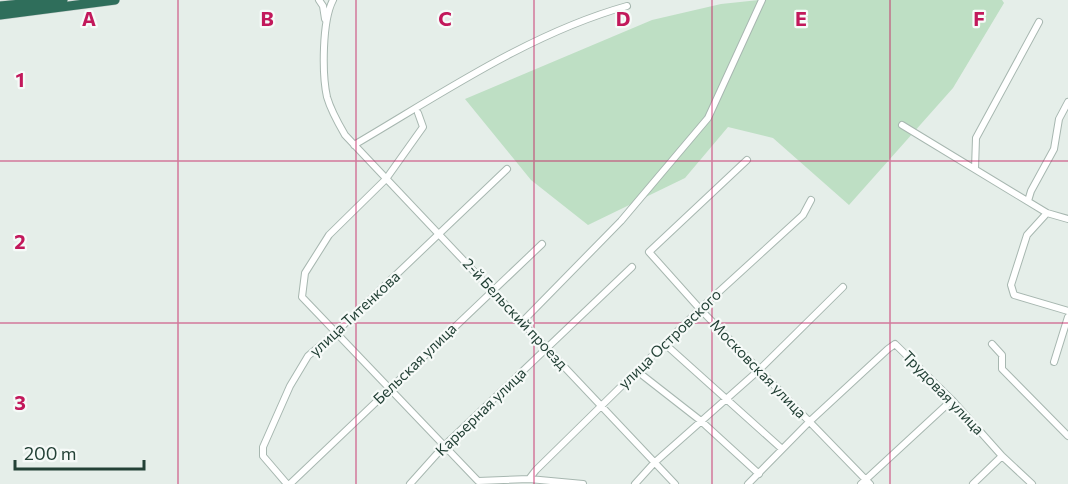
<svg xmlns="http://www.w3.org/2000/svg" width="1068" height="484" font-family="Commissioner,sans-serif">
  <rect width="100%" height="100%" fill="#e5eee9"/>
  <!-- green -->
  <path fill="#bedfc4" d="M 759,0 L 1002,0 L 1004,3 L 953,88 L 849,205 L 773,138 L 728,127 L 685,178 L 588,225 L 531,180 L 465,99 L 652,20 L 721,4 Z"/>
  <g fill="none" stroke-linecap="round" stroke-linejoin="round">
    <!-- minor casing -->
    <g stroke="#a7b7b0" stroke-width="8">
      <path id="minor" d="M 319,0 L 323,6 L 325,19
        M 333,0 C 322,21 322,74 327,97 C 331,111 338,123 345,135 L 675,484
        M 418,113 L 423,127 L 386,179 L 329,235 L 305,273 L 302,297 L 478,481 L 529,479 L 583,484
        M 902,125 L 1047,213 L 1068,219
        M 354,145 C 441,94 530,33 627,6
        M 747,160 L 649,252 L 700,309 L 870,484
        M 975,169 L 976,138 L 1039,22
        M 1028,201 L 1031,191 L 1054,149 L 1059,119 L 1068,102
        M 1047,213 L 1027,235 L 1011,285 L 1014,295 L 1068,311
        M 522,322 L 621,221 L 708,118 L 762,0
        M 665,344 L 782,449
        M 992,344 L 1002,355 L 1002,369 L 1068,436
        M 1054,362 L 1068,317
        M 637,371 L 701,421 L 759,474
        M 529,479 L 536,470 L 700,309 L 803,215 L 811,200
        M 287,484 L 263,456 L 263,447 L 290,386 L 308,356 L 336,332 L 507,169
        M 290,484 L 542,244
        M 410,484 L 444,446 L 632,267
        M 635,484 L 654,463 L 759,370 L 843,287
        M 748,484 L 809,422 L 888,349 L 895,344 L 952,400 L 1002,456 L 1032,484
        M 861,484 L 952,400
        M 973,484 L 1002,456"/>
    </g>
    <!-- highway casing -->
    <g stroke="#c1cac7" stroke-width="10">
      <path id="highway" d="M 0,6 L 63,0
        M 0,15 L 115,0"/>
    </g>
    <!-- minor -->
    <use href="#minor" stroke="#fff" stroke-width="6"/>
    <!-- highway -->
    <use href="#highway" stroke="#2f6e5b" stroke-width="9"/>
  </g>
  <!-- grid -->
  <path fill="none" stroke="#c2185b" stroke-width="1.5" stroke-opacity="0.55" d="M 178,0 L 178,484M 356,0 L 356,484M 534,0 L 534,484M 712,0 L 712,484M 890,0 L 890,484M 0,161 L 1068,161M 0,323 L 1068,323"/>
  <g text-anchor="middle" stroke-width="4.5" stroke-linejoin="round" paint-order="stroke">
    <!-- street labels -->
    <g font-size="15" fill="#234136" stroke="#f6faf8">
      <text transform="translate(355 314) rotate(-43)" y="5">улица Титенкова</text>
      <text transform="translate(515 314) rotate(47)" y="5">2-й Бельский проезд</text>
      <text transform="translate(670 339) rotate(-44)" y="5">улица Островского</text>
      <text transform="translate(415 364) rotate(-44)" y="5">Бельская улица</text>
      <text transform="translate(758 369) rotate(46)" y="5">Московская улица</text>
      <text transform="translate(943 393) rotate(46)" y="5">Трудовая улица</text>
      <text transform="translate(481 412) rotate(-44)" y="5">Карьерная улица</text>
    </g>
  </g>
  <g font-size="20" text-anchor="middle" font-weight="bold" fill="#c2185b" stroke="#f6faf8" stroke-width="4.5" stroke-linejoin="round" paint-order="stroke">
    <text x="89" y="26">A</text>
    <text x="267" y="26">B</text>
    <text x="445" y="26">C</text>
    <text x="623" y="26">D</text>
    <text x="801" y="26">E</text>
    <text x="979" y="26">F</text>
    <text x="20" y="87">1</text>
    <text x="20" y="249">2</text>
    <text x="20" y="410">3</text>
  </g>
  <!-- scale -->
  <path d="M15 460v9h129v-9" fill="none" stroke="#234136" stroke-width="3"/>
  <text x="24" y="460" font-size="18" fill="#234136" stroke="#f6faf8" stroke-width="4.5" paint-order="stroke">200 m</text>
</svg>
